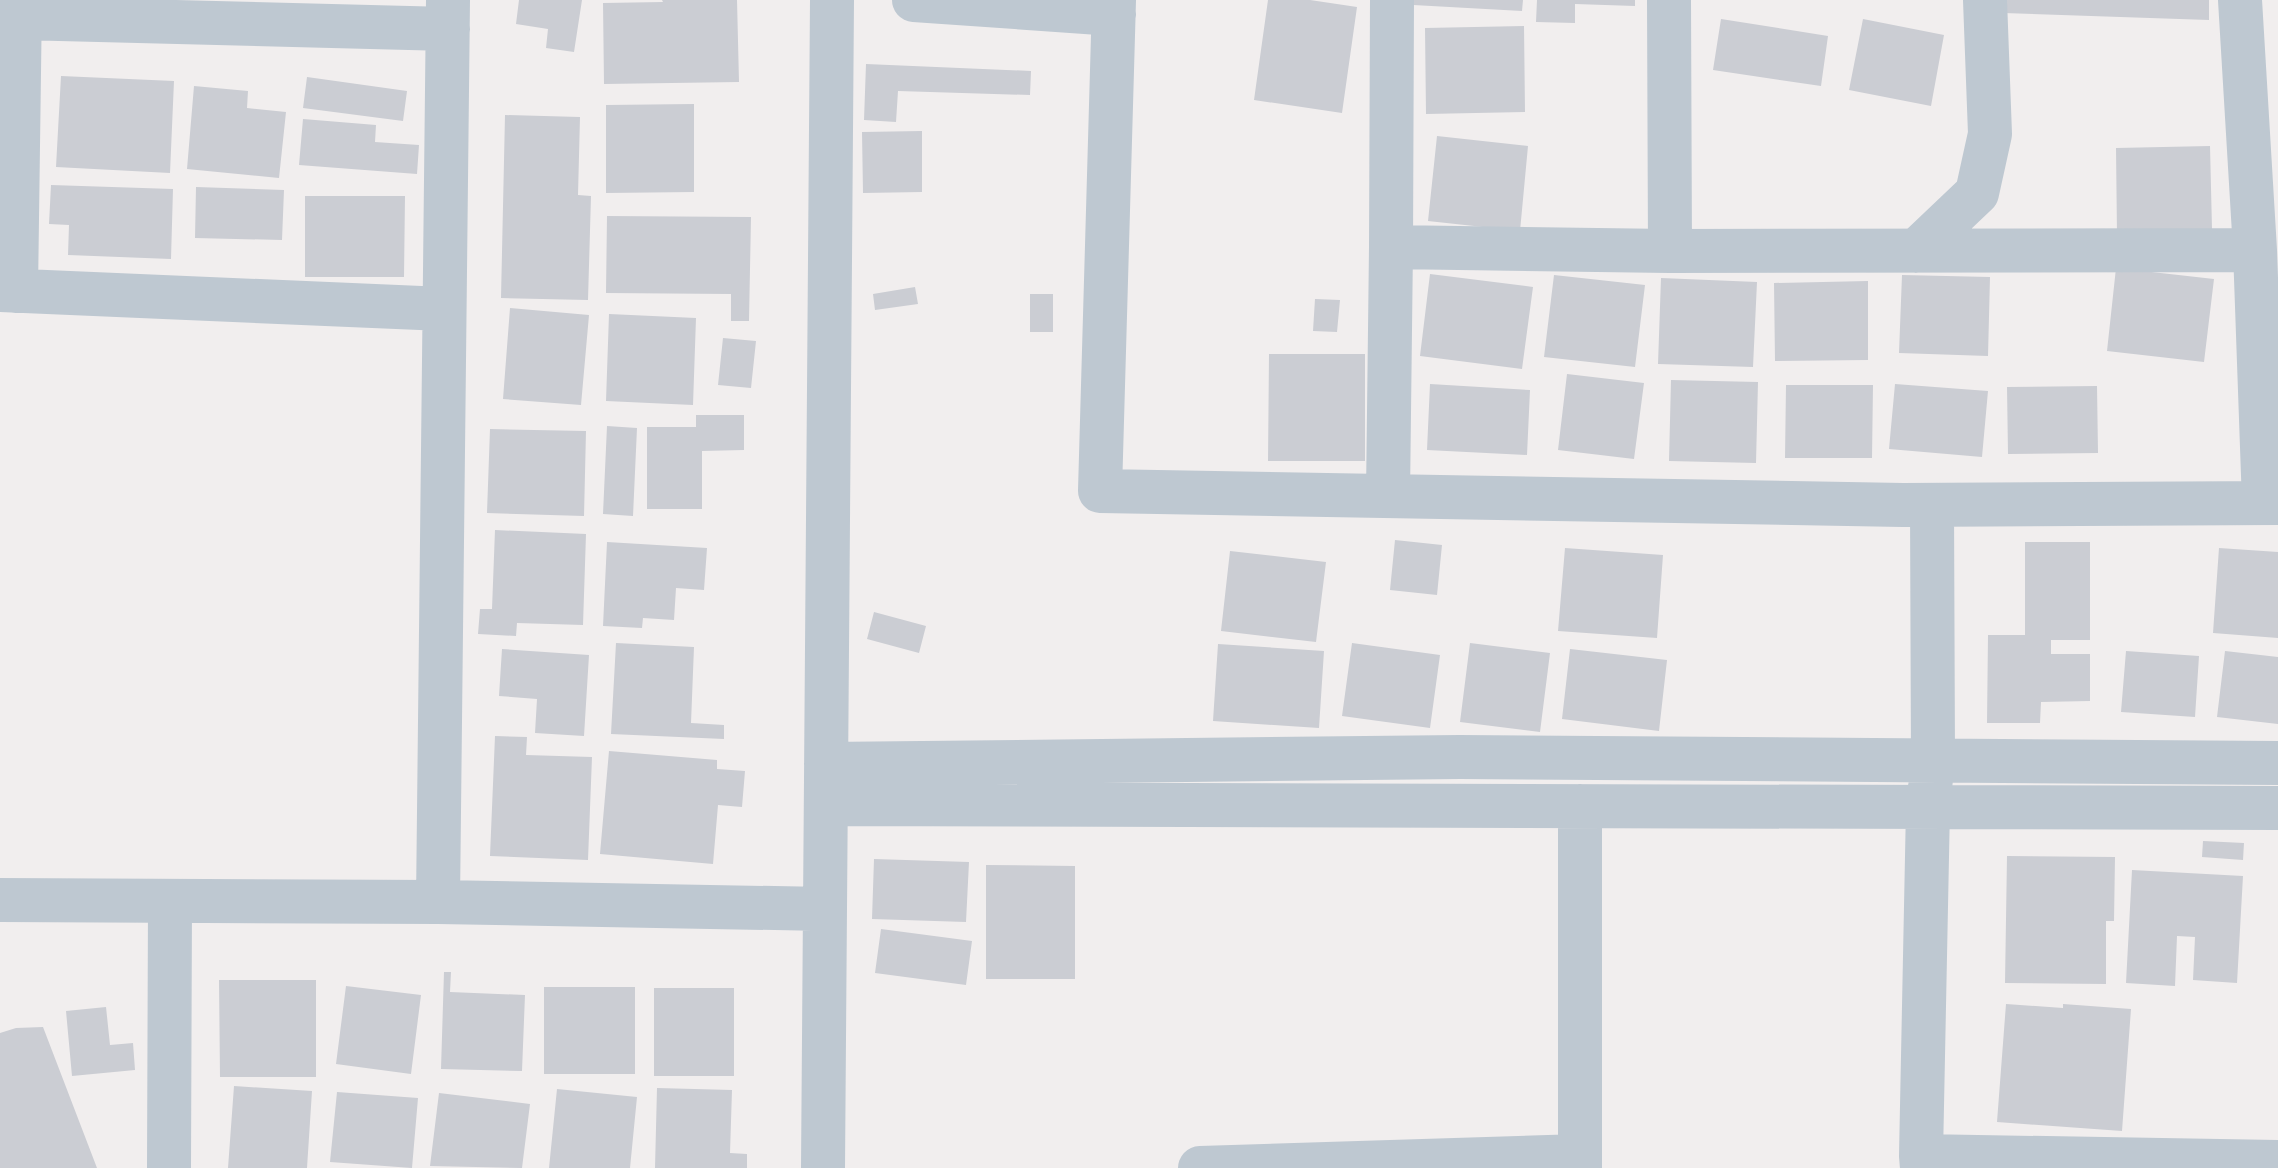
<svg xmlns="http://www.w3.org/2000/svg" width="2278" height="1168" font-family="'Exo 2',sans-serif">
  <rect width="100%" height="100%" fill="#f1eeee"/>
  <!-- building -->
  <path fill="#cbcdd3" d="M 519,0 L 582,0 L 574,52 L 546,48 L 548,29 L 516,24 Z
    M 662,0 L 737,0 L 739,82 L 604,84 L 603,3 L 663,2 Z
    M 1268,0 L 1310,0 L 1357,7 L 1342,113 L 1254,100 Z
    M 1396,0 L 1523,0 L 1522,11 L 1395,4 Z
    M 1537,0 L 1635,0 L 1635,6 L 1575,4 L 1575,23 L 1536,22 Z
    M 2003,0 L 2209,0 L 2209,20 L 2003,13 Z
    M 1721,19 L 1828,36 L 1821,86 L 1713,70 Z
    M 1863,19 L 1944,35 L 1931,106 L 1849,90 Z
    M 1524,26 L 1525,112 L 1426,114 L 1425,28 Z
    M 866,64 L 1031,71 L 1030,95 L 898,91 L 896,122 L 864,120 Z
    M 61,76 L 174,81 L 170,173 L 56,167 Z
    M 307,77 L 407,91 L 403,121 L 303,108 Z
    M 194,86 L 248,91 L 247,108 L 286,112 L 279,178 L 187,169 Z
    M 694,104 L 694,192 L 606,193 L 606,105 Z
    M 505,115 L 580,117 L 578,195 L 591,196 L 588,300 L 501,298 Z
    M 303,119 L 376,125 L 375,142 L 419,145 L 417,174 L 299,165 Z
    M 922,131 L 922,192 L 863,193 L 862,132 Z
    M 1437,136 L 1528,146 L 1520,231 L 1428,221 Z
    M 2210,146 L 2212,229 L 2117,235 L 2116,148 Z
    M 51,185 L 173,189 L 171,259 L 68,255 L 69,225 L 49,224 Z
    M 196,187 L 284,190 L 282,240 L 195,238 Z
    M 305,196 L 405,196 L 404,277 L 305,277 Z
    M 607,216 L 751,217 L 749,321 L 731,321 L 731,294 L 606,293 Z
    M 2116,268 L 2214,279 L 2204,362 L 2107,351 Z
    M 1430,274 L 1533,287 L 1522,369 L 1420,356 Z
    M 1554,275 L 1645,285 L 1635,367 L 1544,357 Z
    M 1902,275 L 1990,277 L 1988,356 L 1899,353 Z
    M 1661,278 L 1757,282 L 1753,367 L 1658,364 Z
    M 1868,281 L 1868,360 L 1775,361 L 1774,283 Z
    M 915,287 L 918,304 L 875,310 L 873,294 Z
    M 1030,294 L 1053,294 L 1053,332 L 1030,332 Z
    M 1315,299 L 1340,300 L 1337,332 L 1313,331 Z
    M 510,308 L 589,315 L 581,405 L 503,399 Z
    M 609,314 L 696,318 L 693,405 L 606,401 Z
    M 723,338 L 756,341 L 751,388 L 718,385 Z
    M 1269,354 L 1365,354 L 1365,461 L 1268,461 Z
    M 1567,374 L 1644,383 L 1634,459 L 1558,450 Z
    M 1671,380 L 1758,382 L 1756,463 L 1669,461 Z
    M 1430,384 L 1530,390 L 1527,455 L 1427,450 Z
    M 1895,384 L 1988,391 L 1982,457 L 1889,449 Z
    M 1786,385 L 1873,385 L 1872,458 L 1785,458 Z
    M 2097,386 L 2098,453 L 2008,454 L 2007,387 Z
    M 696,415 L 744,415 L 744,450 L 702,451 L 702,509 L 647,509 L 647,427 L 696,427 Z
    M 607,426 L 637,428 L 633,516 L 603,514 Z
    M 490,429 L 586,431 L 584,516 L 487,513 Z
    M 495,530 L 586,534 L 583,625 L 517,623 L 516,636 L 478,634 L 480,609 L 492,609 Z
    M 1395,540 L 1442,545 L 1437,595 L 1390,590 Z
    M 607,542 L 707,548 L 704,590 L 676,588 L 674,620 L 643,618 L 642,628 L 603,626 Z
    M 2025,542 L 2090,542 L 2090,640 L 2051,640 L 2051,654 L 2090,654 L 2090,701 L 2041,702 L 2040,723 L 1987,723 L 1988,635 L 2025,635 Z
    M 1565,548 L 1663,555 L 1657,638 L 1558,631 Z
    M 2219,548 L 2278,552 L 2278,638 L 2213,633 Z
    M 1230,551 L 1326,562 L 1316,642 L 1221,631 Z
    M 874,612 L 926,626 L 919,653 L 867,639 Z
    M 616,643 L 694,647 L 691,723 L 724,725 L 724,739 L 611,734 Z
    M 1352,643 L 1440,655 L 1430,728 L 1342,716 Z
    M 1470,643 L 1550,653 L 1540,732 L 1460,722 Z
    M 1218,644 L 1324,651 L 1319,728 L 1213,721 Z
    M 502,649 L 589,655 L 584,736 L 535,733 L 537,699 L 499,696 Z
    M 1570,649 L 1667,660 L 1659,731 L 1562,719 Z
    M 2126,651 L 2199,656 L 2195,717 L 2121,712 Z
    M 2225,651 L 2278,657 L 2278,724 L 2217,717 Z
    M 495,736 L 527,737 L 526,755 L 592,757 L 588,860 L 490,856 Z
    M 609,751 L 717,760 L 717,769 L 745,771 L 742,807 L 718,805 L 713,864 L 600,854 Z
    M 2203,841 L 2244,843 L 2243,860 L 2202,857 Z
    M 2007,856 L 2115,857 L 2114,921 L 2106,921 L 2106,984 L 2005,983 Z
    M 874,859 L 969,862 L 966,922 L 872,919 Z
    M 986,865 L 1075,866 L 1075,979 L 986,979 Z
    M 2132,870 L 2243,876 L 2237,983 L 2193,980 L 2195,937 L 2177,936 L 2175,986 L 2126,983 Z
    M 881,929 L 972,941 L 966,985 L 875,973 Z
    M 444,972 L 451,972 L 450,992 L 525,995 L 522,1071 L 441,1069 Z
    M 219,980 L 316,980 L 316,1077 L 220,1077 Z
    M 346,986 L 421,995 L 411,1074 L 336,1064 Z
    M 544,987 L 635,987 L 635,1074 L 544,1074 Z
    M 654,988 L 734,988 L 734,1076 L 654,1076 Z
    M 2006,1004 L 2063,1008 L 2063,1004 L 2131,1009 L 2122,1131 L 1997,1122 Z
    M 106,1007 L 110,1045 L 133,1043 L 135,1070 L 72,1076 L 66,1011 Z
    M 43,1027 L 97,1168 L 0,1168 L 0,1033 L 16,1028 Z
    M 234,1086 L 312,1091 L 307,1168 L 228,1168 Z
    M 657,1088 L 732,1090 L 730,1153 L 747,1154 L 747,1168 L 655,1168 Z
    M 557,1089 L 637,1097 L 630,1168 L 549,1168 Z
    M 337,1092 L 418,1098 L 412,1168 L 330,1162 Z
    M 439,1093 L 530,1104 L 522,1168 L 430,1166 Z"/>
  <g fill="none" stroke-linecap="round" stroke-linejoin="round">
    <!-- minor -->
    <path stroke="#bec8d1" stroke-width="44" d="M 914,0 L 1114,14
      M 1114,0 L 1100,491 L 1903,505 L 2278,503
      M 1392,0 L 1391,247 L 1670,251
      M 1669,0 L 1670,251 L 2255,250 L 2240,0
      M 20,18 L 448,29
      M 2255,250 L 2264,503
      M 1916,251 L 1977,193 L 1990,134 L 1985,0
      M 0,290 L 444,309
      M 16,291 L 20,0
      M 1388,496 L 1391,247
      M 826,764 L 1460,757 L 2278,763
      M 826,804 L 2278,808
      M 1580,806 L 1580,1168
      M 0,900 L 438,902 L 825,909
      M 438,902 L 448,0
      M 1921,1156 L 1928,807 L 1933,760 L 1932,505
      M 169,1168 L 170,902
      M 823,1168 L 832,0
      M 1200,1168 L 1580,1156
      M 1922,1168 L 1921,1156 L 2278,1162"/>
  </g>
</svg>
